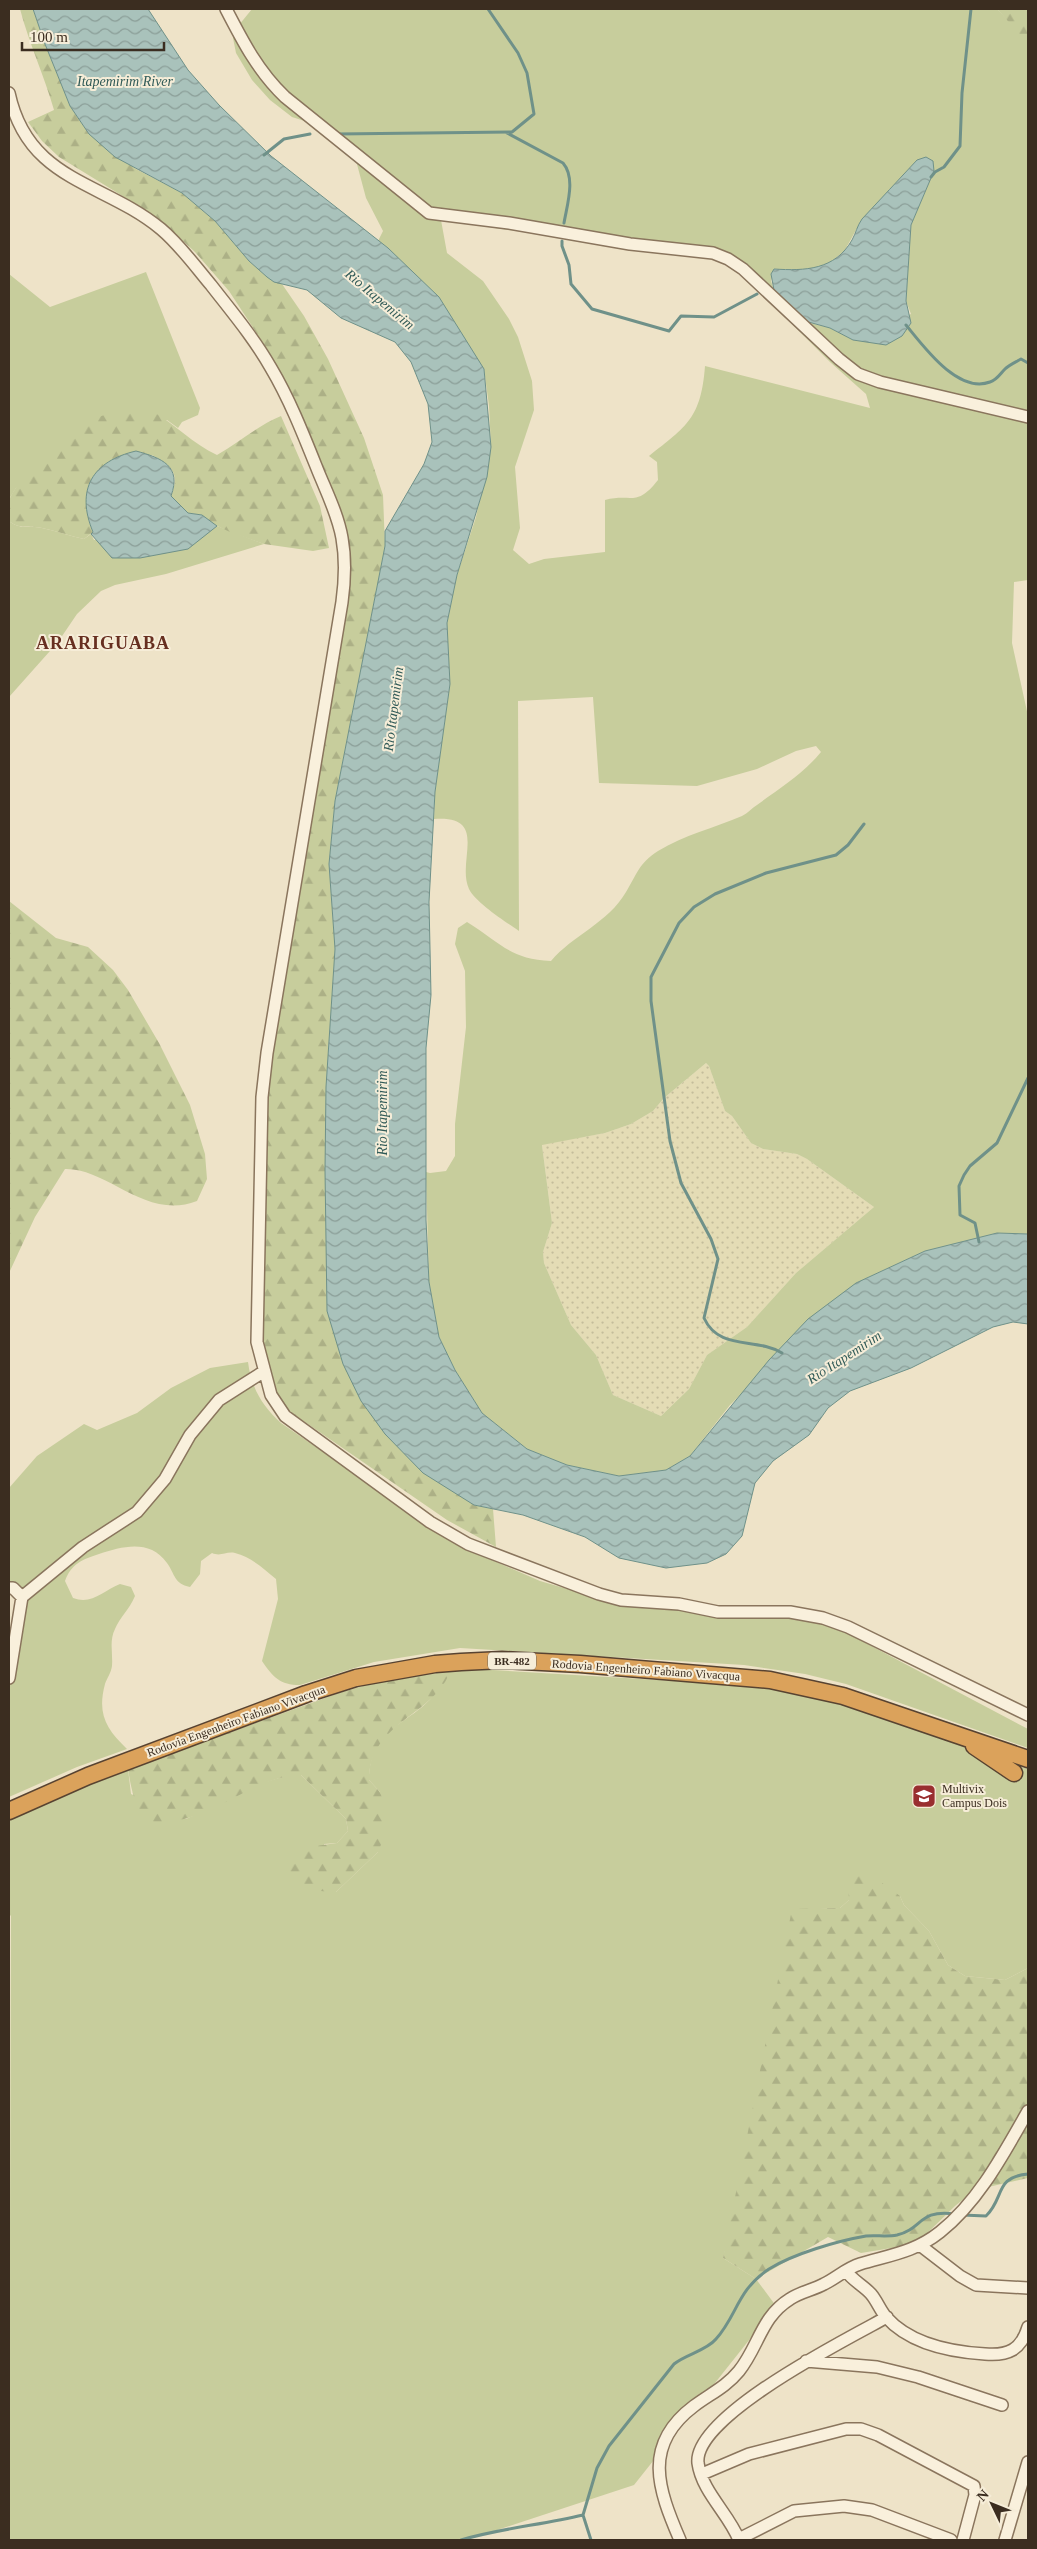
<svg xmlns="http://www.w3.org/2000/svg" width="1037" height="2549" font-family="Georgia,serif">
  <defs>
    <pattern id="farmland-dots" width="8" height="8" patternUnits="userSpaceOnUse" patternTransform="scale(1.25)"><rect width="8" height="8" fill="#e4dcb5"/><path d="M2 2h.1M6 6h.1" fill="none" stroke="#c4bd9b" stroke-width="1.8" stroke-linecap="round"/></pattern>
    <pattern id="forest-firs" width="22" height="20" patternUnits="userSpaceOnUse" patternTransform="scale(1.25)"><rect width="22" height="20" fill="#c7cd9c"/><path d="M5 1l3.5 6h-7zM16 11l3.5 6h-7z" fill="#acb086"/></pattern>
    <pattern id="water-waves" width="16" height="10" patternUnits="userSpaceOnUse" patternTransform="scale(1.25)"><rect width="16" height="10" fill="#a9c2bb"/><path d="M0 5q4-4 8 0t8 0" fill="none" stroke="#8b9e98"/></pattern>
  </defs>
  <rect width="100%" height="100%" fill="#eee3c8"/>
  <!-- farmland -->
  <path fill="url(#farmland-dots)" d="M 706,1063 L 709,1066 L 725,1111 L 732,1116 L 751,1143 L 763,1149 L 797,1154 L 807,1159 L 874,1207 L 796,1273 L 747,1327 L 707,1355 L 689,1389 L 661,1416 L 613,1395 L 596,1355 L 571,1325 L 544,1263 L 543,1252 L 552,1223 L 542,1144 L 605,1133 L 631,1124 L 653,1111 L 664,1098 Z"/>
  <!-- grass -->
  <path fill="#c7cd9c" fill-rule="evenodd" d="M 252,9 L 997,9 L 1028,41 L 1028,580 L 1014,582 L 1012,643 L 1028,716 L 1028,1234 L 997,1233 L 925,1251 L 856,1283 L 730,1405 L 690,1456 L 666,1470 L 619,1476 L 567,1465 L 527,1449 L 482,1413 L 455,1370 L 439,1337 L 429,1282 L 426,1172 L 430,1173 L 446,1171 L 455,1156 L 455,1124 L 466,1027 L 465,971 L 455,944 L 458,928 L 467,922 C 500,942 509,959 551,961 C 573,935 608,923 626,892 C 637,874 639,863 658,851 C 684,835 714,828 742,816 C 748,813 752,808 757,805 C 780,788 803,774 821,752 L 816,746 L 796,751 L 757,769 L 697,786 L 599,783 L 593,697 L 518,701 L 519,931 C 506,922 476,903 469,889 C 456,861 490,815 434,819 L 435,792 L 450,684 L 447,623 L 457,575 L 476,517 L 491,447 L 489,406 L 484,369 L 388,248 L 378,241 L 383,231 L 366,198 L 354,153 L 317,125 L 292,117 L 270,100 L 252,80 L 236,53 L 233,38 L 239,25 ZM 917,160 L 934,171 L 911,225 L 906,301 L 911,314 L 853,340 L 830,328 L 811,323 L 784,301 L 774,290 L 771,281 L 774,269 L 803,270 L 819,268 L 830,263 L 845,250 L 856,230 ZM 441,220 L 604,244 L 725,257 L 830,362 L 866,394 L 870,408 L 705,366 C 701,418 687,426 649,456 L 657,462 L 658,480 C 636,508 632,493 605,500 L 605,552 L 544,559 L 529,564 L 513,550 L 520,528 L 515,467 L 534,410 L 532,381 L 518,337 L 509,319 L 483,281 L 447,253 ZM 706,1063 L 709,1066 L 725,1111 L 732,1116 L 751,1143 L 763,1149 L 797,1154 L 807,1159 L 874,1207 L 796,1273 L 747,1327 L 707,1355 L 689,1389 L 661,1416 L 613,1395 L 596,1355 L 571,1325 L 544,1263 L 543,1252 L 552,1223 L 542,1145 L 605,1133 L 631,1124 L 653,1111 L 664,1098 Z
    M 146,272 L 200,408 L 198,415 L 182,422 L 178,428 L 167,420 L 16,488 L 9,499 L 9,274 L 50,307 Z
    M 9,521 C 20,530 29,525 42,528 C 56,531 70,536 84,539 L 91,534 L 94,540 L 209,532 L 217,526 L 264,544 L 166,574 L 115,585 L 101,591 L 77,614 L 58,642 L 9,697 Z
    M 248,1362 C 251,1387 262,1406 281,1423 L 439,1532 L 478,1554 L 540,1581 L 605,1600 L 794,1617 L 819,1622 L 843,1631 L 1028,1729 L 1028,1748 L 846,1684 L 805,1674 L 744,1665 L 460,1648 L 374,1662 L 300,1685 C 280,1685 273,1677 262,1661 L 278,1599 L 276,1579 C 264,1569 251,1557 235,1553 C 226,1551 221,1557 212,1553 L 201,1561 L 200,1574 L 190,1587 C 174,1584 175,1574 167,1563 C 150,1539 123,1546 99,1554 C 83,1559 71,1564 65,1581 L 73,1598 C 92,1605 103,1591 120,1584 L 131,1587 L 135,1596 C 129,1610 120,1617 115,1629 C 109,1641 113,1653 112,1666 C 111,1673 107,1678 105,1684 C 97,1714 106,1729 127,1749 L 77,1767 L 9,1797 L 9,1647 L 18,1583 L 9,1582 L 9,1488 L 37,1456 L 84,1424 L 97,1430 L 137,1413 L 171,1388 L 210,1368 Z
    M 460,1668 L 742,1685 C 842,1696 934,1736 1028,1769 L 1028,1968 L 1005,1980 L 965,1976 L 948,1965 L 929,1931 L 904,1905 L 900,1896 L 849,1900 L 840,1908 L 820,1909 L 723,2258 L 756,2279 L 776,2306 L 634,2485 L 467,2540 L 9,2540 L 11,1916 L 9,1914 L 9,1820 L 85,1785 L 128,1769 L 131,1794 L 186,1819 L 262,1783 L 289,1775 L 301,1775 L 346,1819 L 348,1831 L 337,1843 L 324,1844 L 336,1892 L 378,1852 L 380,1792 L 369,1780 C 370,1727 408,1726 434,1695 C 441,1688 445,1678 451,1669 Z"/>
  <!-- forest -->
  <path fill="url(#forest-firs)" d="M 20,9 L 33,9 L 45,44 L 70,106 L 89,134 L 136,169 L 182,193 L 215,221 L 249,261 L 267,277 L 282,284 L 304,316 L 328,359 L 364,438 L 383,495 L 385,546 L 335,801 L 329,863 L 335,949 L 326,1087 L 327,1311 L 474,1505 L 493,1509 L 496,1547 L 447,1520 L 289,1411 L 277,1399 L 262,1362 L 268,1074 L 345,584 L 328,489 L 269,352 L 229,291 L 195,252 L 171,230 L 147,211 L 59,157 L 42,141 L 28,122 L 54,110 C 44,75 29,43 20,9 Z
    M 997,9 L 1028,9 L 1028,41 L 1024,39 Z
    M 152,411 C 175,424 193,444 217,455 C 240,442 257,426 281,416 L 320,506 L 329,548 L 313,551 L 264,544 L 230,532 L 211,523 L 202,515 L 188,513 L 171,496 C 180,473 173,467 152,455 L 89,522 L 93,532 L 84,539 C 70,536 56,531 42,528 C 29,525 20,530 9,521 C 9,514 7,504 10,498 C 19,478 59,438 78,426 C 99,412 127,412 152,411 Z
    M 9,901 L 56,938 L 88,947 L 113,970 L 128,990 L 159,1043 L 190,1105 L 205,1154 L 207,1179 L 197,1201 C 146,1221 108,1168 65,1169 L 35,1217 L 9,1273 Z
    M 451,1669 C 435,1717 370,1720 369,1780 L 380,1792 L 391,1820 L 378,1852 L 336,1892 C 306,1891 284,1887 287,1850 L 337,1843 L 348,1831 L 346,1819 L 301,1775 C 255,1776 219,1815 173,1821 C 169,1821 162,1824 158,1823 C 135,1819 131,1787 128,1769 L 339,1693 L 383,1680 Z
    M 854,1869 L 863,1869 L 900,1896 L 904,1905 L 929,1931 L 948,1965 L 965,1976 L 1005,1980 L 1028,1968 L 1028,2178 L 975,2190 L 955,2206 L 916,2244 L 861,2253 L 828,2237 L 756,2279 L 723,2258 L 792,1909 L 840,1908 L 849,1900 L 847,1875 Z"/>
  <!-- water -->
  <path fill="url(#water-waves)" stroke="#6f9189" d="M 33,9 L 148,9 L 188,70 L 219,105 L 271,156 L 388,248 L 439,297 L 484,369 L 491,447 L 487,477 L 457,575 L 447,623 L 450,684 L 435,792 L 429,902 L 431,995 L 426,1048 L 426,1220 L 429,1282 L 439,1337 L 455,1370 L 482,1413 L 527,1449 L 567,1465 L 619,1476 L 666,1470 L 690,1456 L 769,1360 L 808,1319 L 856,1283 L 925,1251 L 997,1233 L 1028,1234 L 1028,1324 L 1013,1322 L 993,1327 L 911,1368 L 850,1391 L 828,1408 L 809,1435 L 773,1461 L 755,1483 L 742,1536 L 726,1554 L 707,1563 L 666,1568 L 619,1558 L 585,1537 L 523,1515 L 474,1505 L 423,1473 L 385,1434 L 361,1401 L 343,1364 L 327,1311 L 325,1170 L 326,1087 L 335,949 L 329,864 L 335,801 L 385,546 L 385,531 L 424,464 L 432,442 L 428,404 L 411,362 L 395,342 L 341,318 L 307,290 L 274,282 L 267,277 L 249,261 L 215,221 L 182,193 L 115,157 L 89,134 L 70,106 L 45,44 Z
    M 926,157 L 933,161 L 934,171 L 911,225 L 906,301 L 911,323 L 902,336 L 886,345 L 853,340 L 830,328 L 805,321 L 774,290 L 771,274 L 774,269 C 805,271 835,270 852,240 C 856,233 857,226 862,219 C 880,199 899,180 917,160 Z
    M 136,451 C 162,458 182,466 171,496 L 188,513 L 202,515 L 217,526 L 188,549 L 140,558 L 112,558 L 91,534 L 93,532 C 75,489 93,461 136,451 Z"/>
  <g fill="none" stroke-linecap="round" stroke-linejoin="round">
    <!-- stream -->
    <path stroke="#6f9189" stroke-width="3" d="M 507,133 L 563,163 C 576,178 567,205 564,223
      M 337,134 L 512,132 L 534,114 L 527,73 L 518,53 L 488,9
      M 264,155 L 284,139 L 310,134
      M 931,177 L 935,172 L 944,167 L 960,146 L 962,93 L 971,9
      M 562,241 L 562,246 L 569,265 L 571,284 L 592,309 L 669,331 L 681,316 L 714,317 L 757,294
      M 906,325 C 924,347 958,394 990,382 C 997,380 1000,374 1005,369 C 1009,365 1016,362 1021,359 L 1028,363
      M 979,1242 L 975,1223 L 960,1215 L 959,1186 L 964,1175 L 970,1166 L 997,1143 L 1028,1078
      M 782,1353 C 756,1337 719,1351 704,1318 L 718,1259 L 711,1239 L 681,1183 L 670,1141 L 651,1001 L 651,977 L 679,923 L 694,907 L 715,894 L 766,873 L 836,855 L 848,845 L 864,824
      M 962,2215 L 986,2216 C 1005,2198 994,2177 1028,2174
      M 461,2540 C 501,2528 542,2525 583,2515
      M 591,2540 L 583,2515 L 597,2468 L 609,2446 L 674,2364 C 686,2354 706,2351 716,2339 C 737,2316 737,2290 769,2269 C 793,2254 837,2241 866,2236 C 876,2235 887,2237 897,2235 C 923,2229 918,2209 955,2214"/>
    <!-- minor casing -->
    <g stroke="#8a755d" stroke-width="14">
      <path id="minor" d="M 226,9 C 243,42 258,71 285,97 L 429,213 L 509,223 L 630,244 L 713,253 L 728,259 L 743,269 L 839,359 L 858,374 L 880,382 L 1028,417
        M 9,93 C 28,182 103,181 161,229 C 180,245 195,266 211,285 C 232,312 254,338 271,368 C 290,400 304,436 318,471 C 327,493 338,515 342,538 C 346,560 345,580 342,602 L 267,1053 L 262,1097 L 257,1342 L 271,1395 L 285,1416 L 430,1522 L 468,1544 L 599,1594 L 621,1600 L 679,1604 L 718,1612 L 790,1612 L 823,1618 L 848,1627 L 1028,1715
        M 9,1588 L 13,1588 L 22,1597 L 9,1678
        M 22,1597 L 83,1547 L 137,1512 L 165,1479 L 190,1435 L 219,1400 L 263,1372
        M 921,2246 L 960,2276 L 976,2285 L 1028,2288
        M 846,2271 C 853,2281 863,2285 871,2294 C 877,2301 880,2310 886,2317 C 910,2344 951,2352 985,2354 C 1008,2356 1021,2350 1028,2327
        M 806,2361 L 877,2367 L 918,2377 L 1002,2405
        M 702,2474 L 749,2454 L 846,2429 L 861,2429 L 878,2435 L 974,2486 L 975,2495 L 963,2540
        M 739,2539 L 794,2511 L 844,2506 L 872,2510 L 951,2540
        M 680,2540 C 658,2489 642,2445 694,2406 C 710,2394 726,2387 739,2371 C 759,2346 761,2317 790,2299 C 800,2292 813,2290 824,2284 C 836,2278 847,2268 860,2264 C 890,2255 915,2252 940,2232 C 979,2201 1004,2153 1028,2111
        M 739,2540 C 729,2514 702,2492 698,2463 C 693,2416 849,2338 887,2317
        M 1005,2540 L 1028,2462"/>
    </g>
    <!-- highway casing -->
    <g stroke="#584331" stroke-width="19">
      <path id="highway" d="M 974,1746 L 1014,1773
        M 9,1811 L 88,1776 L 306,1694 L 356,1678 L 435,1664 L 461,1662 L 502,1660 L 580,1664 L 770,1680 L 843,1696 L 1028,1759"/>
    </g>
    <!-- minor -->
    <use href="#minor" stroke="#f9f0dc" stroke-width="11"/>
    <!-- highway -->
    <use href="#highway" stroke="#dba25b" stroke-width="16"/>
  </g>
  <!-- icons -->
  <defs>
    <g id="university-square" transform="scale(1.25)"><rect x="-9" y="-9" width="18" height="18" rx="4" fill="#992e2f" stroke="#f6edd8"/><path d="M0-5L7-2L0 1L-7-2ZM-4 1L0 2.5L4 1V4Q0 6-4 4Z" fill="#fff"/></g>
  </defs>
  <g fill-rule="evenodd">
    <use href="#university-square" x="924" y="1796"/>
  </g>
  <g text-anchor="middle" stroke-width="4" stroke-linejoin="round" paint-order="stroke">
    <!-- shield labels -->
    <rect fill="#f6edd8" stroke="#736757" stroke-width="1" x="488" y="1652.5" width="48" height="17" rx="4"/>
    <g font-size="11" font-weight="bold" fill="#3b2d20">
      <text x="512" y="1665">BR-482</text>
    </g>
    <!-- street labels -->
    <g font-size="12" fill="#3b2d20" stroke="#f6edd8">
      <text transform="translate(646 1670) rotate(4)" y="4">Rodovia Engenheiro Fabiano Vivacqua</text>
      <text transform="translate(236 1721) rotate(-20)" y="4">Rodovia Engenheiro Fabiano Vivacqua</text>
    </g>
    <!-- poi labels -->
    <g font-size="12" fill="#3b2d20" stroke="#f6edd8" text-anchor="start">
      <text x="942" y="1793">Multivix<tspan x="942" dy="14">Campus Dois</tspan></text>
    </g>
    <!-- water labels -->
    <g font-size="14" font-style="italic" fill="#305a57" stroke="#f6edd8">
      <text x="125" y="86">Itapemirim River</text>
      <text transform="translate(380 299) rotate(40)" y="5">Rio Itapemirim</text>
      <text transform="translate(393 709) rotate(-83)" y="5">Rio Itapemirim</text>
      <text transform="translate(382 1113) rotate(-90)" y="5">Rio Itapemirim</text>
      <text transform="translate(844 1357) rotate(-33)" y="5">Rio Itapemirim</text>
    </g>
    <!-- district labels -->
    <g font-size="18" font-weight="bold" letter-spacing="1" fill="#672f20" stroke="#f6edd8">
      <text x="103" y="649">ARARIGUABA</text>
    </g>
  </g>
  <!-- border -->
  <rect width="1037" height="2549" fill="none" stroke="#3b2d20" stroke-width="20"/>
  <!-- north arrow -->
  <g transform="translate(992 2504) rotate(313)" stroke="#f6edd8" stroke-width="4" paint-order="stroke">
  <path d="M0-4L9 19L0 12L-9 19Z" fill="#3b2d20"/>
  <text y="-8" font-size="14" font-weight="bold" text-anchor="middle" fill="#3b2d20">N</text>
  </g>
  <!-- scale -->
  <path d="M22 42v8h142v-8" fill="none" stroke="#3b2d20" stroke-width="2.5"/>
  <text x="30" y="42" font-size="15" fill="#3b2d20" stroke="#f6edd8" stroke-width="4" paint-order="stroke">100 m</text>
</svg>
